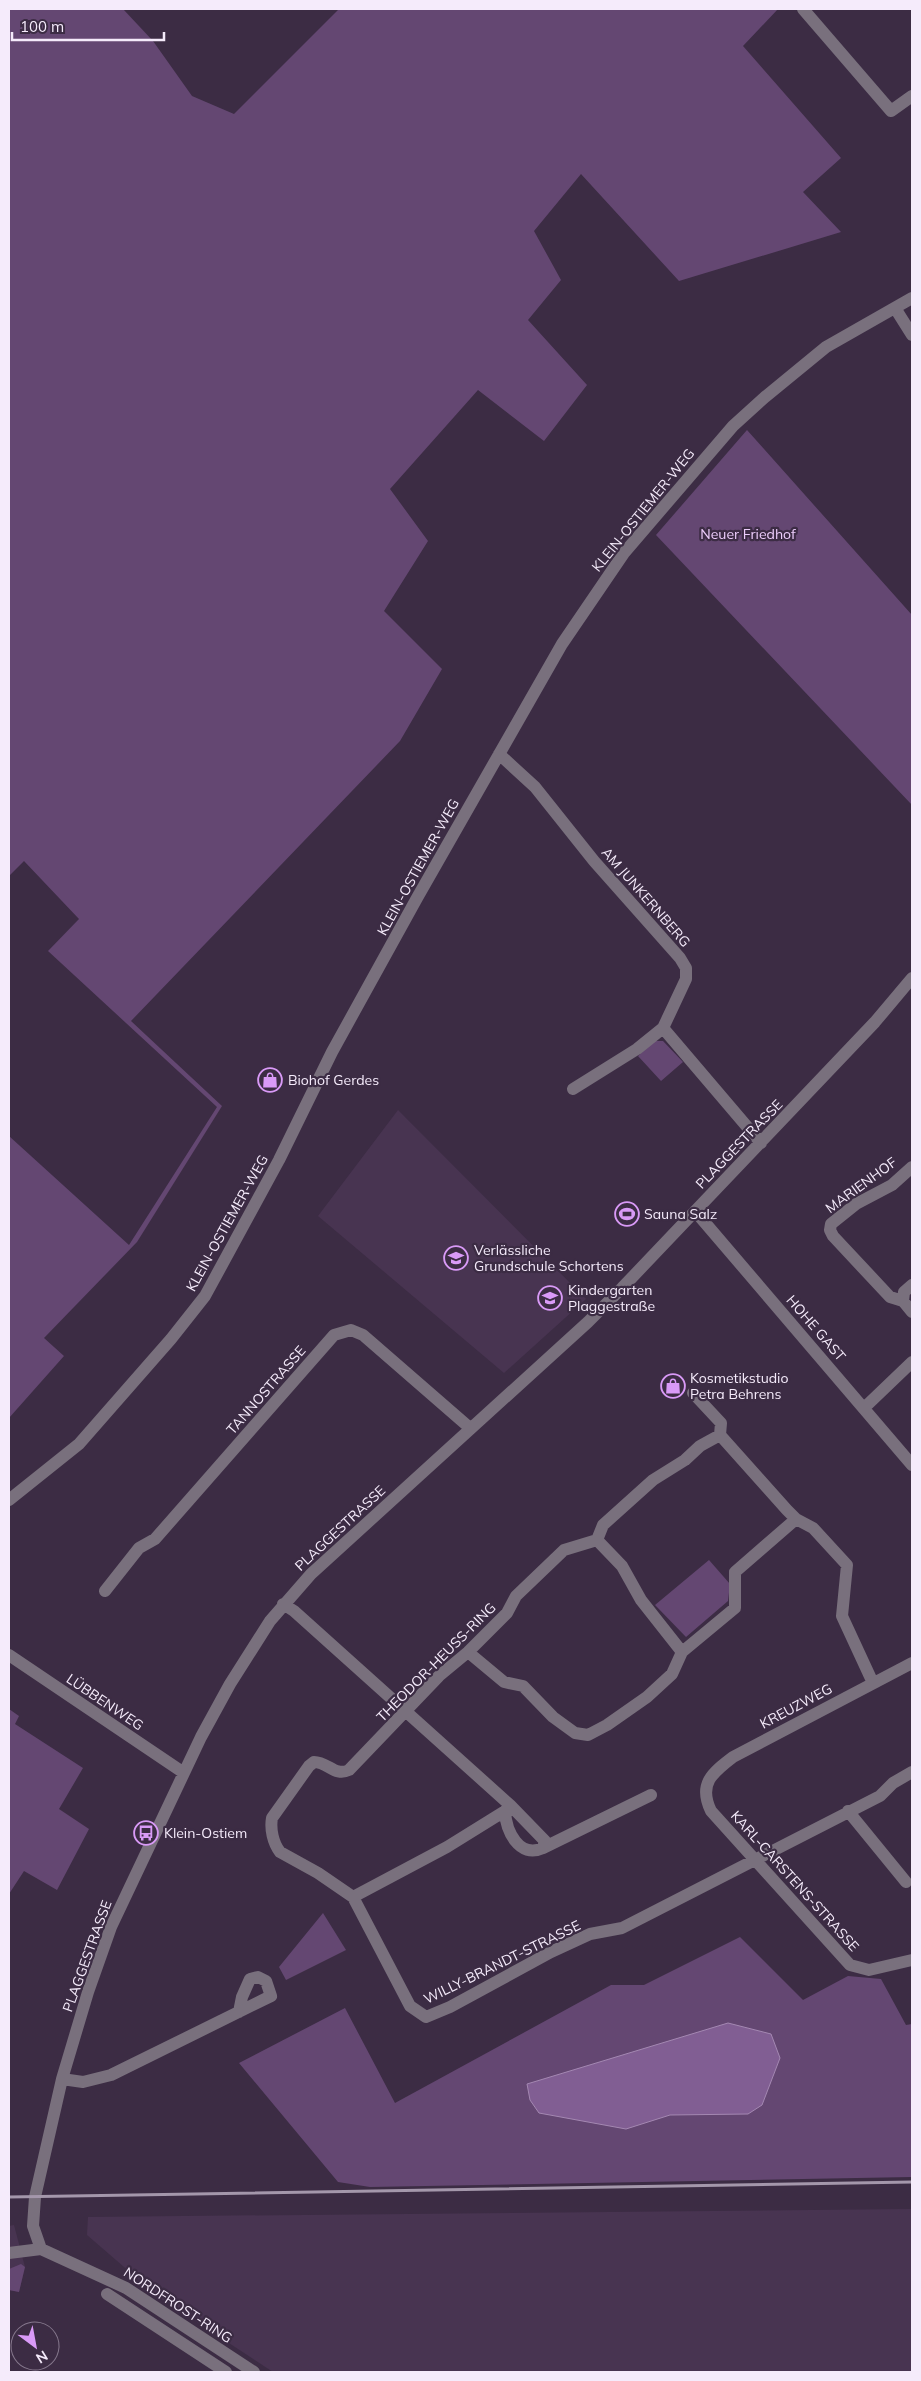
<svg xmlns="http://www.w3.org/2000/svg" width="921" height="2381" font-family="Mulish,sans-serif">
  <rect width="100%" height="100%" fill="#3c2c44"/>
  <!-- built -->
  <path fill="#483451" d="M 398,1110 L 586,1299 L 504,1373 L 318,1216 Z
    M 912,2209 L 912,2372 L 273,2372 L 160,2298 L 87,2235 L 88,2217 Z
    M 14,2225 L 25,2267 L 19,2292 L 9,2290 L 9,2226 Z"/>
  <!-- green -->
  <path fill="#644772" d="M 9,9 L 123,9 L 153,41 L 192,96 L 234,114 L 339,9 L 778,9 L 743,46 L 841,158 L 803,192 L 841,232 L 679,281 L 581,174 L 534,231 L 561,280 L 528,320 L 587,385 L 544,441 L 478,390 L 390,489 L 428,541 L 384,611 L 442,669 L 400,741 L 131,1021 L 222,1106 L 137,1242 L 44,1338 L 64,1356 L 9,1418 L 9,1136 L 129,1245 L 217,1107 L 48,951 L 79,919 L 24,861 L 9,876 Z
    M 747,430 L 912,615 L 912,805 L 656,535 Z
    M 654,1041 L 663,1041 L 683,1062 L 661,1081 L 638,1056 Z
    M 709,1560 L 730,1584 L 728,1601 L 686,1637 L 655,1605 Z
    M 9,1709 L 19,1716 L 15,1724 L 83,1768 L 59,1809 L 89,1829 L 57,1890 L 24,1871 L 9,1894 Z
    M 323,1913 L 346,1950 L 286,1980 L 279,1967 Z
    M 740,1937 L 803,2000 L 848,1976 L 881,1979 L 906,2025 L 912,2024 L 912,2177 L 370,2187 L 338,2182 L 239,2063 L 345,2008 L 395,2103 L 611,1985 L 644,1985 Z
    M 21,2264 L 25,2267 L 19,2292 L 9,2290 L 9,2269 Z"/>
  <!-- water -->
  <path fill="#815e93" stroke="#a488b2" d="M 728,2023 L 771,2034 L 780,2058 L 762,2105 L 748,2114 L 670,2115 L 626,2129 L 539,2113 L 530,2100 L 527,2084 Z"/>
  <g fill="none" stroke-linecap="round" stroke-linejoin="round">
    <!-- minor -->
    <path stroke="#79707d" stroke-width="12" d="M 803,9 L 891,111 L 912,96
      M 895,308 L 912,335
      M 499,754 L 535,787 L 594,861 L 680,958 L 686,968 L 686,979 L 663,1028 L 761,1143
      M 573,1089 L 637,1049 L 663,1028
      M 912,1167 L 892,1185 L 856,1204 L 831,1224 L 830,1230 L 833,1236 L 890,1297 L 903,1301 L 912,1312
      M 695,1211 L 912,1465
      M 903,1301 L 904,1292 L 912,1285
      M 693,1393 L 721,1423 L 720,1435
      M 864,1408 L 912,1362
      M 9,1500 L 79,1444 L 171,1339 L 205,1296 L 279,1160 L 332,1052 L 417,898 L 562,644 L 624,553 L 733,426 L 765,397 L 826,347 L 912,298
      M 597,1540 L 622,1566 L 641,1600 L 682,1652
      M 105,1591 L 139,1548 L 155,1539 L 334,1335 L 351,1330 L 363,1335 L 470,1428
      M 283,1604 L 294,1611 L 510,1805 L 545,1841 L 543,1848 C 519,1859 506,1831 505,1811 L 510,1805
      M 468,1652 L 504,1682 L 523,1686 L 553,1717 L 575,1733 L 588,1735 L 607,1725 L 647,1697 L 672,1674 L 682,1652 L 735,1608 L 735,1572 L 796,1519
      M 9,1655 L 184,1773
      M 912,1663 L 733,1757 C 712,1773 698,1784 711,1811 L 850,1965 L 869,1970 L 912,1960
      M 505,1811 L 447,1847 L 353,1897 L 410,2006 L 426,2017 L 450,2007 L 551,1952 L 590,1934 L 622,1928 L 880,1796 L 893,1783 L 912,1772
      M 848,1811 L 906,1882
      M 543,1848 L 651,1795
      M 353,1897 L 318,1873 L 280,1852 C 273,1843 270,1829 272,1818 L 309,1766 L 314,1762 C 328,1762 335,1777 349,1770 L 439,1676 L 468,1652 L 507,1613 L 516,1596 L 564,1550 L 597,1540 L 603,1525 L 653,1480 L 685,1460 L 700,1446 L 720,1435 L 787,1510 L 796,1519 L 813,1528 L 847,1565 L 842,1616 L 873,1683
      M 62,2079 L 83,2082 L 111,2075 L 271,1996 L 266,1981 L 258,1977 L 250,1979 L 242,1997 L 239,2012
      M 41,2249 L 33,2226 L 35,2197 L 62,2079 L 88,1992 L 111,1927 L 201,1737 L 230,1684 L 270,1621 L 311,1574 L 588,1322 L 622,1288 L 875,1022 L 912,978
      M 9,2253 L 41,2249 L 126,2288 L 254,2372
      M 107,2294 L 226,2372"/>
    <!-- rail -->
    <path stroke="#a497ab" stroke-width="3" d="M 9,2197 L 912,2182"/>
  </g>
  <!-- icons -->
  <defs>
    <g id="shop-ring" transform="scale(1.25)"><circle r="9.5" fill="#3c2c44" stroke="#d99af7" stroke-width="1.5"/><path d="M-5-2.5h2.3a2.7 3.5 0 0 1 5.4 0H5L5.5 6h-11ZM-1.5-2.5h3a1.5 2.3 0 0 0-3 0Z" fill="#d99af7"/></g>
    <g id="stadium-ring" transform="scale(1.25)"><circle r="9.5" fill="#3c2c44" stroke="#d99af7" stroke-width="1.5"/><path d="M0-5a6.5 5 0 1 0 0 10a6.5 5 0 1 0 0-10ZM-3.5-1.8h7v3.6h-7Z" fill="#d99af7"/></g>
    <g id="school-ring" transform="scale(1.25)"><circle r="9.5" fill="#3c2c44" stroke="#d99af7" stroke-width="1.5"/><path d="M0-5L7-2L0 1L-7-2ZM-4 1L0 2.5L4 1V4Q0 6-4 4Z" fill="#d99af7"/></g>
    <g id="bus-ring" transform="scale(1.25)"><circle r="9.5" fill="#3c2c44" stroke="#d99af7" stroke-width="1.5"/><path d="M-5-6H5V4H4V6H2V4H-2V6H-4V4H-5ZM-3.5-4V0h7V-4ZM-3.5 1.2v1.5H-2V1.2ZM2 1.2v1.5H3.5V1.2Z" fill="#d99af7"/></g>
  </defs>
  <g fill-rule="evenodd">
    <use href="#shop-ring" x="270" y="1080"/>
    <use href="#stadium-ring" x="627" y="1214"/>
    <use href="#school-ring" x="456" y="1258"/>
    <use href="#school-ring" x="550" y="1298"/>
    <use href="#shop-ring" x="673" y="1386"/>
    <use href="#bus-ring" x="146" y="1833"/>
  </g>
  <g text-anchor="middle" stroke-width="4.5" stroke-linejoin="round" paint-order="stroke">
    <!-- street labels -->
    <g font-size="14" fill="#f5ebfb" stroke="#3c2c44">
      <text transform="translate(643 510) rotate(-51)" y="5">KLEIN-OSTIEMER-WEG</text>
      <text transform="translate(418 867) rotate(-61)" y="5">KLEIN-OSTIEMER-WEG</text>
      <text transform="translate(646 897) rotate(49)" y="5">AM JUNKERNBERG</text>
      <text transform="translate(739 1144) rotate(-46)" y="5">PLAGGESTRASSE</text>
      <text transform="translate(861 1185) rotate(-36)" y="5">MARIENHOF</text>
      <text transform="translate(227 1223) rotate(-61)" y="5">KLEIN-OSTIEMER-WEG</text>
      <text transform="translate(816 1328) rotate(49)" y="5">HOHE GAST</text>
      <text transform="translate(266 1390) rotate(-49)" y="5">TANNOSTRASSE</text>
      <text transform="translate(340 1528) rotate(-43)" y="5">PLAGGESTRASSE</text>
      <text transform="translate(436 1662) rotate(-45)" y="5">THEODOR-HEUSS-RING</text>
      <text transform="translate(105 1702) rotate(34)" y="5">LÜBBENWEG</text>
      <text transform="translate(796 1706) rotate(-28)" y="5">KREUZWEG</text>
      <text transform="translate(795 1881) rotate(48)" y="5">KARL-CARSTENS-STRASSE</text>
      <text transform="translate(87 1956) rotate(-70)" y="5">PLAGGESTRASSE</text>
      <text transform="translate(502 1962) rotate(-26)" y="5">WILLY-BRANDT-STRASSE</text>
      <text transform="translate(178 2305) rotate(33)" y="5">NORDFROST-RING</text>
    </g>
    <!-- park labels -->
    <g font-size="14" fill="#edcdfc" stroke="#3c2c44">
      <text x="748" y="539">Neuer Friedhof</text>
    </g>
    <!-- poi labels -->
    <g font-size="14" fill="#f5ebfb" stroke="#3c2c44" text-anchor="start">
      <text x="288" y="1085">Biohof Gerdes</text>
      <text x="644" y="1219">Sauna Salz</text>
      <text x="474" y="1255">Verlässliche<tspan x="474" dy="16">Grundschule Schortens</tspan></text>
      <text x="568" y="1295">Kindergarten<tspan x="568" dy="16">Plaggestraße</tspan></text>
      <text x="690" y="1383">Kosmetikstudio<tspan x="690" dy="16">Petra Behrens</tspan></text>
      <text x="164" y="1838">Klein-Ostiem</text>
    </g>
  </g>
  <!-- border -->
  <rect width="921" height="2381" fill="none" stroke="#f5ebfb" stroke-width="20"/>
  <!-- north arrow -->
  <g transform="translate(35 2346) rotate(148)"><circle r="24" fill="#3c2c44" stroke="#86788d"/>
  <path d="M0-4L9 19L0 12L-9 19Z" fill="#d99af7"/>
  <text y="-8" font-size="14" font-weight="bold" text-anchor="middle" fill="#f5ebfb">N</text>
  </g>
  <!-- scale -->
  <path d="M12 32v8h152v-8" fill="none" stroke="#f5ebfb" stroke-width="2.5"/>
  <text x="20" y="32" font-size="15" fill="#f5ebfb" stroke="#3c2c44" stroke-width="4" paint-order="stroke">100 m</text>
</svg>
